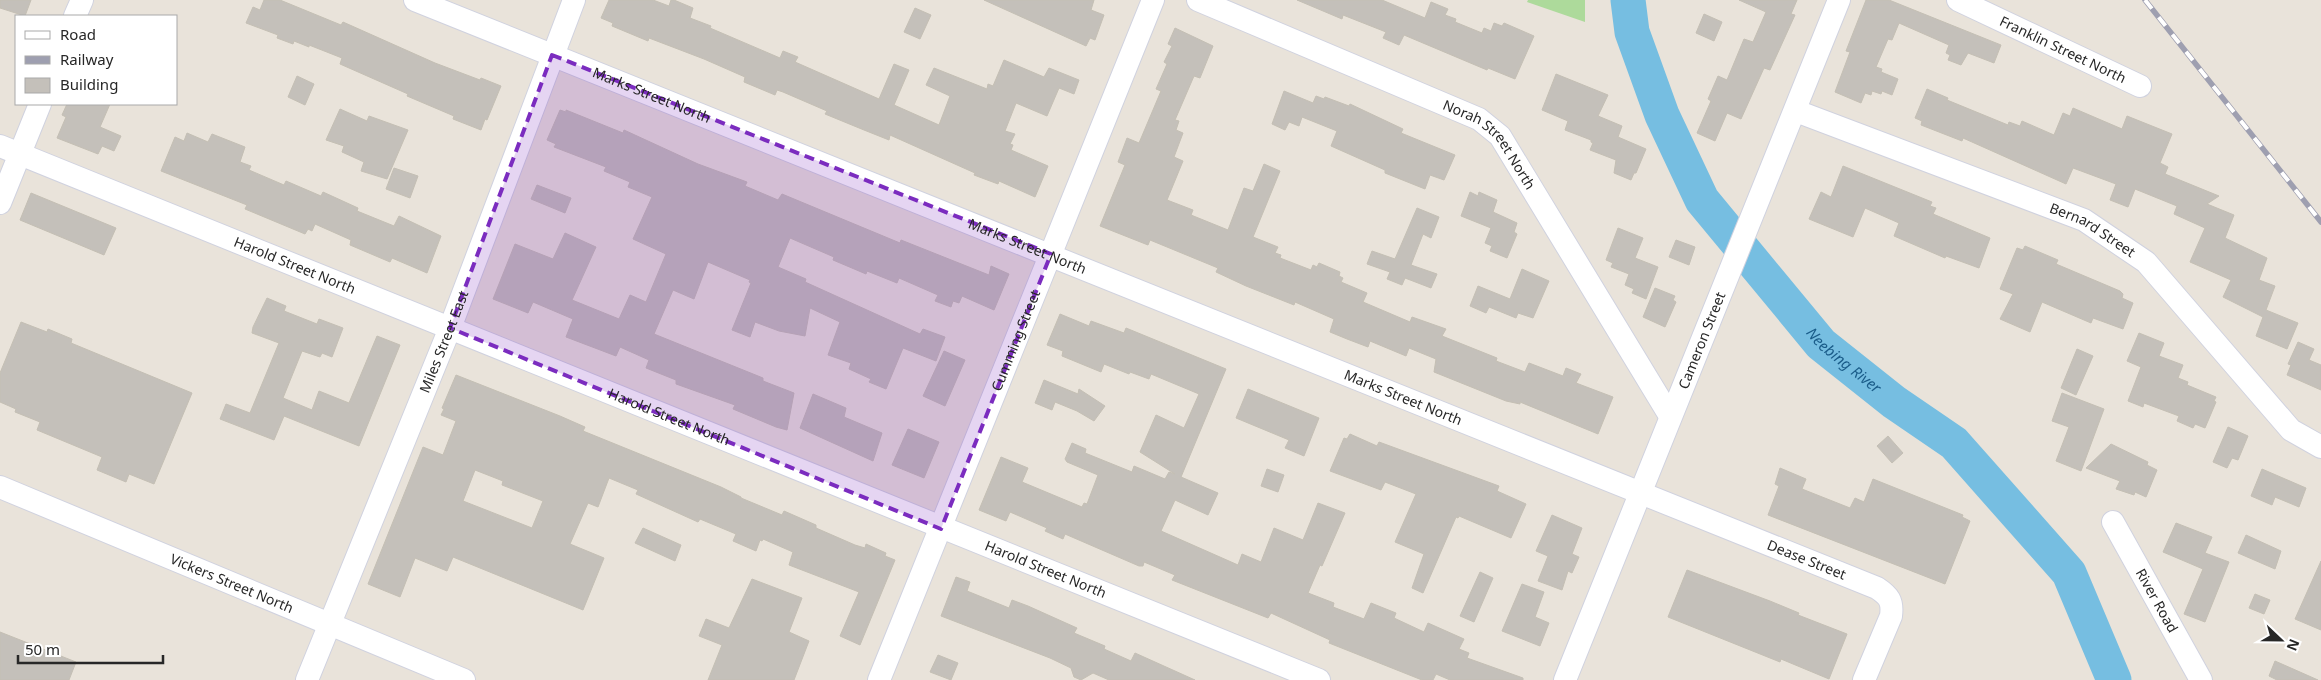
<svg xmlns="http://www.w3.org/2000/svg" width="2321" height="680" font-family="'Noto Sans',sans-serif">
  <rect width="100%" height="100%" fill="#e9e3da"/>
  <!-- green -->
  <path fill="#adda9b" d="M 1528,0 L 1585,0 L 1585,22 L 1527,2 Z"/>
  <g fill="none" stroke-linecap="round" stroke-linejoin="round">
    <!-- river -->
    <path stroke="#76bee1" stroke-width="35" id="s1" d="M 1628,0 L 1632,32 L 1662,115 L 1702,200 L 1821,344 L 1894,402 L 1954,443 L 2069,573 L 2114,680"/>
  </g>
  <!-- building -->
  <path fill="#c4c0ba" stroke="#c4bfb4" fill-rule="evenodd" d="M 0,0 L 31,0 L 25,16 L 0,8 Z
    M 264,0 L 280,0 L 341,25 L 343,22 L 435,63 L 480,80 L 481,78 L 501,86 L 487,120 L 485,119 L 481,130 L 453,119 L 454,116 L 407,96 L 408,94 L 340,64 L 342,58 L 309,45 L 309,47 L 294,41 L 293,44 L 277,38 L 278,35 L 246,23 L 253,7 L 260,10 Z
    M 609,0 L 653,0 L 669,6 L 671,0 L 674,0 L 693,8 L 690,18 L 711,26 L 710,28 L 780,58 L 783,51 L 798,57 L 795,62 L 879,99 L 894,64 L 909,70 L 894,105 L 939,125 L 950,96 L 926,85 L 934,68 L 987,89 L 988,84 L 993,86 L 1004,60 L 1044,77 L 1049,68 L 1079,80 L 1074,94 L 1059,88 L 1047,116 L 1016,103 L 1005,131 L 1015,134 L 1010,144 L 1013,145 L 1011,150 L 1048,166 L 1035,197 L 999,181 L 998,184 L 974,175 L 975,173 L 890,135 L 889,140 L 864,130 L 825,114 L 827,111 L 783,92 L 777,90 L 775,95 L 744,82 L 745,77 L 704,59 L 649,38 L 648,41 L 612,26 L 613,23 L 601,18 Z
    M 984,0 L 1094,0 L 1091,10 L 1104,15 L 1095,40 L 1090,38 L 1086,46 Z
    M 1297,0 L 1382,0 L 1425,18 L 1431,2 L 1448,9 L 1445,15 L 1456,19 L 1455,22 L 1482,33 L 1484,28 L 1491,31 L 1494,23 L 1502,26 L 1504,23 L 1534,36 L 1515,79 L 1488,68 L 1487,70 L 1404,35 L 1399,45 L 1383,38 L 1386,32 L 1343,15 L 1342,19 Z
    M 1739,0 L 1797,0 L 1791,14 L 1795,15 L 1770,70 L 1764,68 L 1741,119 L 1727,113 L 1715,141 L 1697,133 L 1711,101 L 1708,99 L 1718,76 L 1727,80 L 1744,39 L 1753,42 L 1766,12 Z
    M 1866,0 L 1889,0 L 2001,45 L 1994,63 L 1968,53 L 1961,65 L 1948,60 L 1950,55 L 1946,53 L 1949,45 L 1899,23 L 1892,40 L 1888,39 L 1876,67 L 1882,69 L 1881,72 L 1898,79 L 1892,95 L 1882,91 L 1881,94 L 1872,91 L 1871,95 L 1865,93 L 1861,103 L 1835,92 L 1850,52 L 1846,51 Z
    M 915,8 L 931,15 L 920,39 L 904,32 Z
    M 1704,14 L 1722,22 L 1714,41 L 1696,33 Z
    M 1175,28 L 1213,46 L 1200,78 L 1194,76 L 1175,120 L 1179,121 L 1176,130 L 1183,133 L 1174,157 L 1183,161 L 1167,200 L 1193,210 L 1191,215 L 1228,230 L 1244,188 L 1253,191 L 1264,164 L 1280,171 L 1253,237 L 1278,247 L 1275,253 L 1281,255 L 1280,258 L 1311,270 L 1313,265 L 1317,267 L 1319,263 L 1340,272 L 1339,276 L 1343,278 L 1341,282 L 1367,293 L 1363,302 L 1410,322 L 1412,317 L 1446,329 L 1442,336 L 1497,358 L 1496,361 L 1525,372 L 1529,363 L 1563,376 L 1566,368 L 1581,374 L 1576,383 L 1613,397 L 1598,434 L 1520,402 L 1520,404 L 1506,401 L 1434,372 L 1436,359 L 1409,348 L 1406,356 L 1370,341 L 1368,347 L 1347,339 L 1330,332 L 1334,319 L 1295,302 L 1294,305 L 1246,286 L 1216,272 L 1218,268 L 1150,240 L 1148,245 L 1100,226 L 1125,165 L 1118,162 L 1127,138 L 1139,143 L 1161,91 L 1156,89 L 1167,64 L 1164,62 L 1172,46 L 1168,44 Z
    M 1556,74 L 1608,95 L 1598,116 L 1622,126 L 1618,137 L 1646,149 L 1636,173 L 1634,173 L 1631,180 L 1614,173 L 1616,160 L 1590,150 L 1593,143 L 1591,142 L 1591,140 L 1565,130 L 1568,121 L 1542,110 Z
    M 297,76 L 314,84 L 305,105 L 288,97 Z
    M 1927,89 L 1948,98 L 1947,100 L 2008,125 L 2009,122 L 2020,126 L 2022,121 L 2054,135 L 2063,113 L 2070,116 L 2073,108 L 2122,129 L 2127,116 L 2172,134 L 2160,163 L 2168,167 L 2165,174 L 2219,196 L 2207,204 L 2234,215 L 2225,238 L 2267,258 L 2259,280 L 2275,286 L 2266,310 L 2298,323 L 2287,349 L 2256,336 L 2263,317 L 2223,297 L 2231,280 L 2190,262 L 2205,228 L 2174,214 L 2177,206 L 2135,189 L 2128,207 L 2110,200 L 2116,184 L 2073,168 L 2066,184 L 1963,138 L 1962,141 L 1921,125 L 1922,121 L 1915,118 Z
    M 1284,91 L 1313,103 L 1316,96 L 1324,99 L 1325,97 L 1349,106 L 1350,104 L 1403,129 L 1401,133 L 1455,155 L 1444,180 L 1430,175 L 1425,189 L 1385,173 L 1385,170 L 1331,146 L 1337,131 L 1302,117 L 1299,126 L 1289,122 L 1285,130 L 1272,124 Z
    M 67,104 L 110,104 L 100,127 L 121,136 L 114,151 L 102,146 L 98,154 L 57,138 L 66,117 L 62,115 Z
    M 340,109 L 367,121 L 369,116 L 408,130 L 387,179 L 361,171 L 364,162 L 342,152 L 344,146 L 326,140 Z
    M 560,110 L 566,112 L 566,110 L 623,133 L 624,130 L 698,164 L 747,182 L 745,186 L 778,200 L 782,194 L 900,243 L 901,240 L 989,275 L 991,266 L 1009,274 L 994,310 L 962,296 L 959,303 L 953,301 L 951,307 L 935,301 L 938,295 L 899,278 L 897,283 L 867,271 L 866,274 L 833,260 L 834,257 L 790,238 L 778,267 L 806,279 L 805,282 L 920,334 L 923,329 L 945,337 L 936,361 L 903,348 L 886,389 L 869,382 L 871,379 L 849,369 L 851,363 L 828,355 L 840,322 L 810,308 L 805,336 L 779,331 L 755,322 L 750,337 L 732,330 L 751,283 L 749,282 L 750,280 L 708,262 L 694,299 L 673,290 L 654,334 L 763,378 L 763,381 L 794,393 L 787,430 L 776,427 L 733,409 L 735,405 L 676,384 L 676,380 L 646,368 L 649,360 L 620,347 L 616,356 L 566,337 L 573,319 L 533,302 L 528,313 L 493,299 L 515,244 L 553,259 L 565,233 L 596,247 L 572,300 L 619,319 L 630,295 L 646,302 L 666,254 L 633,239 L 652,197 L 628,187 L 630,182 L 604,171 L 606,167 L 554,147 L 556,144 L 547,140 Z
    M 187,133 L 208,142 L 212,134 L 245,147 L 240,162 L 251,166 L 249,170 L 284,185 L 286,181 L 321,196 L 323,192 L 358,208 L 357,211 L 394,226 L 399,216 L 441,236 L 427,273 L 392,258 L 390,262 L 350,245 L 351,240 L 315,224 L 312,231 L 308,229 L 305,234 L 245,209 L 247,205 L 161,171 L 175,137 L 184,141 Z
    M 1843,166 L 1932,202 L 1930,206 L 1936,208 L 1933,214 L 1990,238 L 1979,268 L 1946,256 L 1945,258 L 1894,236 L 1899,223 L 1865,208 L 1853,237 L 1809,219 L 1821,192 L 1831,197 Z
    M 394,168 L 418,176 L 410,198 L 386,189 Z
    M 537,185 L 571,198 L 565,213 L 531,199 Z
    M 1470,192 L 1478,196 L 1479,192 L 1497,200 L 1493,212 L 1517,223 L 1514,232 L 1517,234 L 1507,258 L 1490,251 L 1492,246 L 1485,243 L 1491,228 L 1461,216 Z
    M 31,193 L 116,228 L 104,255 L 20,220 Z
    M 1417,208 L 1439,217 L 1431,238 L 1423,234 L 1411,265 L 1437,274 L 1431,288 L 1405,278 L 1402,285 L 1387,279 L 1390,272 L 1367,264 L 1372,251 L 1395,259 Z
    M 1618,228 L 1643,238 L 1635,258 L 1658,267 L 1646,299 L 1632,293 L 1634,289 L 1625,285 L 1629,274 L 1611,267 L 1613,263 L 1606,260 Z
    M 1676,240 L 1695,247 L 1689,265 L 1669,257 Z
    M 2025,246 L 2058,260 L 2056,264 L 2120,291 L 2123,294 L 2122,298 L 2133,303 L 2123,329 L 2093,318 L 2091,323 L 2042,302 L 2030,332 L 2000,319 L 2013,294 L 2000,289 L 2017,248 L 2023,250 Z
    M 1522,269 L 1549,281 L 1533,318 L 1518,313 L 1516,318 L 1489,307 L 1486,313 L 1470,306 L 1478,286 L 1510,299 Z
    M 1655,288 L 1675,296 L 1673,300 L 1676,302 L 1665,327 L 1643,317 Z
    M 267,298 L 286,306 L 284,311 L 317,324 L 319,319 L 343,328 L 332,357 L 322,353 L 320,357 L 302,351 L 283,398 L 312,410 L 319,391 L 349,403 L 377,336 L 400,345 L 359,446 L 284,416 L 274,440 L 220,419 L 226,404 L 250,413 L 279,343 L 252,333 L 253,327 Z
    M 1060,314 L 1089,326 L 1091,321 L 1124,333 L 1126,328 L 1226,369 L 1181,477 L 1218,493 L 1208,515 L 1175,500 L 1161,531 L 1238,565 L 1242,554 L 1261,562 L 1274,528 L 1303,540 L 1318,503 L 1345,513 L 1322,566 L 1320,565 L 1308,593 L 1334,603 L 1333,607 L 1364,619 L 1371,603 L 1396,613 L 1394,618 L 1424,632 L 1428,623 L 1464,639 L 1459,649 L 1469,653 L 1467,658 L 1523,678 L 1523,680 L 1450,680 L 1436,674 L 1433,680 L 1422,680 L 1329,643 L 1330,640 L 1271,613 L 1268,618 L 1172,580 L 1175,575 L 1144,562 L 1143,566 L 1139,566 L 1065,534 L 1063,539 L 1045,531 L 1047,528 L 1010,512 L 1006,521 L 979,510 L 1001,457 L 1028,468 L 1022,482 L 1082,507 L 1084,503 L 1087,504 L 1098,475 L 1067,462 L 1065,459 L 1072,443 L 1086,449 L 1085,453 L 1132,472 L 1134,466 L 1165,479 L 1169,472 L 1175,474 L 1140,452 L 1156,415 L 1184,428 L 1199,394 L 1151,374 L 1149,379 L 1130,372 L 1129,374 L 1104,364 L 1101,372 L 1062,356 L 1063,351 L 1047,345 Z
    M 21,322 L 47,332 L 48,329 L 72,339 L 71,343 L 192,393 L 154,484 L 129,474 L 126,482 L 97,470 L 102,457 L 37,430 L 40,422 L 15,412 L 16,409 L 0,402 L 0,373 Z
    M 2139,333 L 2164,343 L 2159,356 L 2183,365 L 2178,378 L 2188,382 L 2187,385 L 2216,397 L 2214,401 L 2216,402 L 2205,428 L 2195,424 L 2193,428 L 2177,421 L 2179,416 L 2144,403 L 2143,407 L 2128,401 L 2141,367 L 2127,361 Z
    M 2298,342 L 2314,349 L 2309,360 L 2321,365 L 2321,390 L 2287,375 L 2291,365 L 2288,364 Z
    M 2077,349 L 2093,356 L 2076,395 L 2061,388 Z
    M 944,351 L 965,360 L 945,406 L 923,396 Z
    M 456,375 L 560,416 L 585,427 L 583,431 L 721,487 L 741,497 L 741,498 L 782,515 L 784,511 L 816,525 L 816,528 L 855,545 L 865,548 L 866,544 L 886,553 L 885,556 L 895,560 L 860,645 L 840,636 L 859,592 L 789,565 L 793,552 L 763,539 L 762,541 L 760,540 L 756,551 L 733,541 L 736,534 L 700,519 L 698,522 L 636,494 L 638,490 L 609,478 L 598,507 L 588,503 L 570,544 L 604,558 L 583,610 L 453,557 L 447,571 L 415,558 L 400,597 L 368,584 L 423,447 L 443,455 L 456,421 L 441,415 L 444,409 L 442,408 ZM 475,470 L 503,481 L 502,485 L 543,501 L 532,528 L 463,501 Z
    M 1044,380 L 1078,394 L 1079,389 L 1105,406 L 1094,421 L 1077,411 L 1055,402 L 1052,410 L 1035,403 Z
    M 1248,389 L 1319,418 L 1304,456 L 1285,448 L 1289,440 L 1236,418 Z
    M 2062,393 L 2104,409 L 2081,471 L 2056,461 L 2069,427 L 2052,421 Z
    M 813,394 L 846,408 L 844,417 L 882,433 L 873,461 L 800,428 Z
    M 2228,427 L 2248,436 L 2238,460 L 2232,458 L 2227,468 L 2213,462 Z
    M 908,429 L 939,442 L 924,478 L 892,465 Z
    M 1350,434 L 1377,446 L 1379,442 L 1499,486 L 1497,491 L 1526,504 L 1511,538 L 1459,516 L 1458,518 L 1456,517 L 1423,593 L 1412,588 L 1424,554 L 1395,542 L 1416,494 L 1385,482 L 1381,490 L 1330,471 L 1344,438 L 1347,439 Z
    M 1888,436 L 1903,453 L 1892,463 L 1877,446 Z
    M 2111,444 L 2148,462 L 2147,465 L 2157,470 L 2146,497 L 2135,492 L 2134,495 L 2116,489 L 2120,481 L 2086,468 Z
    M 1780,468 L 1806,479 L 1802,489 L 1850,508 L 1855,498 L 1864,502 L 1873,479 L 1963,515 L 1962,517 L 1970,521 L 1945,584 L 1768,515 L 1779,486 L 1775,484 Z
    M 1267,469 L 1284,475 L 1278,492 L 1261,486 Z
    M 2262,469 L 2306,488 L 2299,507 L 2275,497 L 2272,505 L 2251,496 Z
    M 1552,515 L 1582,528 L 1572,554 L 1579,557 L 1572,573 L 1568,571 L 1562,590 L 1538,581 L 1548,556 L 1536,551 Z
    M 2176,523 L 2212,537 L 2205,553 L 2229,562 L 2205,622 L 2184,614 L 2203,569 L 2163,552 Z
    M 643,528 L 681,545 L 675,561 L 635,543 Z
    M 2246,535 L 2281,551 L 2275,569 L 2238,553 Z
    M 2321,561 L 2321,630 L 2295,619 Z
    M 1687,570 L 1770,601 L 1799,613 L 1798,615 L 1847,634 L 1829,679 L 1781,659 L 1780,662 L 1668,617 Z
    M 1480,572 L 1493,578 L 1474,622 L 1460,616 Z
    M 956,577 L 970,582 L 967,591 L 1009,608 L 1012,600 L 1028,606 L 1077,628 L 1074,633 L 1105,646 L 1104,649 L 1131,661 L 1135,653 L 1195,680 L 1109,680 L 1093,673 L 1081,680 L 1074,677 L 1071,668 L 1050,658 L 941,616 Z
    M 752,579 L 802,598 L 789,632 L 809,641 L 794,680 L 708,680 L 722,645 L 699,636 L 706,619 L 729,628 Z
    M 1522,584 L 1544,592 L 1535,617 L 1549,623 L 1540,646 L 1502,631 Z
    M 2255,594 L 2270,600 L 2264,614 L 2249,608 Z
    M 0,632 L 76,662 L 69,680 L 0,680 Z
    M 938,655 L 958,663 L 951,680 L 930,672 Z
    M 2275,661 L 2318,680 L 2277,680 L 2269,676 Z"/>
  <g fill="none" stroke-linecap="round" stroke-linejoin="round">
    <!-- minor casing -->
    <g stroke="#d0d2df" stroke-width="24">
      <g id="minor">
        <path id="s2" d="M 415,0 L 1877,588 C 1889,596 1893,601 1891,616 L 1864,680"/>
        <path id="s3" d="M 1198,0 L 1479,119 L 1500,136 L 1670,416"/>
        <path id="s4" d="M 1958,0 L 2140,86"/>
        <path d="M 75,16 L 82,0"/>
        <path id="s5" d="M 1796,111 L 2084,220 L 2146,262 L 2291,430 L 2321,447"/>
        <path id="s6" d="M 0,146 L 1319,680"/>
        <path d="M 0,203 L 40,104"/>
        <path id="s7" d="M 0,487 L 464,680"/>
        <path id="s8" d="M 2113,522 L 2201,680"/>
        <path id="s9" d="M 307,680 L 450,328 L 574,0"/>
        <path id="s10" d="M 879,680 L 1153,0"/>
        <path id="s11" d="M 1565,680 L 1839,0"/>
      </g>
    </g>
    <!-- minor -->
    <use href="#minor" stroke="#fff" stroke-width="22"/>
    <!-- rail casing -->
    <g stroke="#9e9fb0" stroke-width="5.5">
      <path id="rail" d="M 2145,0 L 2321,222"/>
    </g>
    <!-- rail -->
    <use href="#rail" stroke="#fff" stroke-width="4" stroke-dasharray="11" stroke-linecap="butt"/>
  </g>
  <!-- marked area -->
  <path fill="#7b2cbf" fill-opacity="0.2" stroke="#7b2cbf" stroke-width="4" stroke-dasharray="10 6" stroke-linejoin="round" d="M 552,55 L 1051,254 L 941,529 L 450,328 Z"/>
  <g text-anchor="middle" stroke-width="4" stroke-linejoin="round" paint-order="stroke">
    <!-- street labels -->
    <g font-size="14" fill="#272727" stroke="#fff">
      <text dy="5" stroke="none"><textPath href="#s4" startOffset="116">Franklin Street North</textPath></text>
      <text dy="5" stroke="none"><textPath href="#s2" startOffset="255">Marks Street North</textPath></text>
      <text dy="5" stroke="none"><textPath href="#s3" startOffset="330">Norah Street North</textPath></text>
      <text dy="5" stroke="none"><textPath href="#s5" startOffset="320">Bernard Street</textPath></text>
      <text dy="5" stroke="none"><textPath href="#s2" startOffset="660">Marks Street North</textPath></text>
      <text dy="5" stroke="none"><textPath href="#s6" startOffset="318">Harold Street North</textPath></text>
      <text dy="5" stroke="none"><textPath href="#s10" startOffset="366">Cumming Street</textPath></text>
      <text dy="5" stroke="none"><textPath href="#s11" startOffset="366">Cameron Street</textPath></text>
      <text dy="5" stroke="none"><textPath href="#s9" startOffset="365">Miles Street East</textPath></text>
      <text dy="5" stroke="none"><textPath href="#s2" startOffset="1065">Marks Street North</textPath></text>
      <text dy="5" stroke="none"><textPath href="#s6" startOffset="722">Harold Street North</textPath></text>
      <text dy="5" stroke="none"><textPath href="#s2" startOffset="1500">Dease Street</textPath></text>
      <text dy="5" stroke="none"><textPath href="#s6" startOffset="1128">Harold Street North</textPath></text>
      <text dy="5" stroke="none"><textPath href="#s7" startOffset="251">Vickers Street North</textPath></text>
      <text dy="5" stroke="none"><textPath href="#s8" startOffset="90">River Road</textPath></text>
    </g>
    <!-- water labels -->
    <g font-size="15" font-style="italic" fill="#1a5c89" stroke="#fff">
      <text dy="5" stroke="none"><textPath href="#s1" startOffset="429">Neebing River</textPath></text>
    </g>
  </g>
  <!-- legend -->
  <rect x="15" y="15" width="162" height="90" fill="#ffffff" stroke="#a9a9a9"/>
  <rect x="25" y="31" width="25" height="8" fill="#ffffff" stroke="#a9a9a9"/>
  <text x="60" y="40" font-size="15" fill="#272727">Road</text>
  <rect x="25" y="56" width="25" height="8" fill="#9e9fb0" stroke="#a9a9a9"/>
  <text x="60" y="65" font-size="15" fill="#272727">Railway</text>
  <rect x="25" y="78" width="25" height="15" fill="#c4c0ba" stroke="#a9a9a9"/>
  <text x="60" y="90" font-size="15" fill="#272727">Building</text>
  <!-- north arrow -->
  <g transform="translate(2281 640) rotate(112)" stroke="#ffffff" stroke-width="4" paint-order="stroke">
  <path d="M0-4L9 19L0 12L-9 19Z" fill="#272727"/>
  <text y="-8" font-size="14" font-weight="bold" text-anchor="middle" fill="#272727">N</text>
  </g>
  <!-- scale -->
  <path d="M18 655v8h145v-8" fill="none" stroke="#272727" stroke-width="2.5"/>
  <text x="25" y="655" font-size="15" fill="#272727" stroke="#ffffff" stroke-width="4" paint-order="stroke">50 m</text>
</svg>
